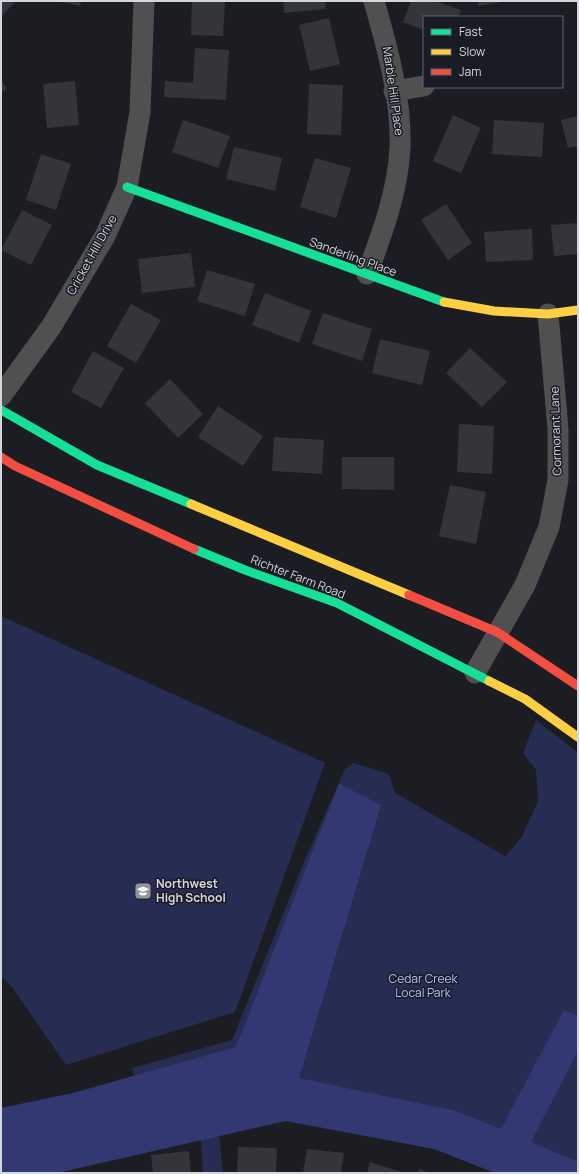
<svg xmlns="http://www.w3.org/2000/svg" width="579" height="1174" font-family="Manrope,sans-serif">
  <rect width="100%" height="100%" fill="#1c1d22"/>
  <!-- green -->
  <path fill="#272d52" d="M 1,616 L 325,763 L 235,1012 L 66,1065 L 12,987 L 1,977 Z
    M 536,720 L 578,753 L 578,1173 L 434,1149 L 293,1120 L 218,1125 L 223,1173 L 203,1173 L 200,1125 L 152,1138 L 132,1068 L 232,1040 L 305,860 L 345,769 L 353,763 L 389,774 L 395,793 L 505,856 L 522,837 L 538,801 L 536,770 L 523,753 Z"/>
  <!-- forest -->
  <path fill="#323972" d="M 339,784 L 381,805 L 299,1078 L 456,1111 L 501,1129 L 564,1010 L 578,1016 L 578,1051 L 531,1142 L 578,1162 L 578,1173 L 495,1173 L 434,1149 L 286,1121 L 57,1173 L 1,1173 L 1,1108 L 73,1093 L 236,1047 Z"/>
  <!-- building -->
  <path fill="#34353a" d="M 1,1 L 16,1 L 1,17 Z
    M 58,1 L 81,1 L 80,6 Z
    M 192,1 L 225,1 L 223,36 L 191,35 Z
    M 283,1 L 325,1 L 326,9 L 284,13 Z
    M 411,1 L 435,1 L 461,10 L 458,17 L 424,17 L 424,30 L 403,22 Z
    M 478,1 L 502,1 L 502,2 L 479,6 Z
    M 329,18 L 340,64 L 310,71 L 299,25 Z
    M 195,48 L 229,50 L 226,100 L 164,97 L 165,81 L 193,83 Z
    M 1,81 L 7,88 L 1,93 Z
    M 75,81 L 79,125 L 47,128 L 43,84 Z
    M 309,84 L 343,85 L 341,135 L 307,134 Z
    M 453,115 L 481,128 L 461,173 L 433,161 Z
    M 578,116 L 578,146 L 568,148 L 561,120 Z
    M 183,120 L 230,136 L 218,168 L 172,152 Z
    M 494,120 L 544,123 L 542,157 L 492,154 Z
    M 234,147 L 282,158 L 275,191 L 226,179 Z
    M 41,154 L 71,164 L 56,210 L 26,200 Z
    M 315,158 L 351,168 L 336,218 L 300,207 Z
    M 446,204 L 472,243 L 448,260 L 421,220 Z
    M 22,210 L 52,225 L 31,265 L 1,250 Z
    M 578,223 L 578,254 L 554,256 L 551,225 Z
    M 532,229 L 533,260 L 486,262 L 484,232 Z
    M 191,253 L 195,287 L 142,293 L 138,259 Z
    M 207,270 L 255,284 L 245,316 L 197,301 Z
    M 265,293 L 311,311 L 299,343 L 252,325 Z
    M 131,304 L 161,320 L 136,363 L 107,346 Z
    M 323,313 L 372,329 L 362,361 L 312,344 Z
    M 380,339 L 430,351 L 422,385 L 372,373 Z
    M 470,348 L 507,382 L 482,407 L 446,373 Z
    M 93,351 L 124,368 L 101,408 L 71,392 Z
    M 170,379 L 203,414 L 178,438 L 145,403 Z
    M 218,406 L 263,436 L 243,466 L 198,437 Z
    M 459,424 L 494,426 L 492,474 L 457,472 Z
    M 274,437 L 324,440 L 322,474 L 272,471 Z
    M 342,457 L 394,457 L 394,490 L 342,489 Z
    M 450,485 L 486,492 L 476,544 L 439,536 Z
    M 238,1147 L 277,1148 L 276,1173 L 237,1173 Z
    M 307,1149 L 344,1153 L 341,1173 L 303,1173 Z
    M 189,1151 L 191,1173 L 153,1173 L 151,1155 Z
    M 370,1162 L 405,1173 L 367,1173 Z
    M 419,1169 L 430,1173 L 418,1173 Z"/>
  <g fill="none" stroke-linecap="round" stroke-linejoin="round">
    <!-- street -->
    <path stroke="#505050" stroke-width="21" d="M 394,91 L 424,86
      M 367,274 C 382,234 398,191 400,148 C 402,101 387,46 374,1
      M 1,396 L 51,327 L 105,236 L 127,187 L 140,112 L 144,1
      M 475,673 L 525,585 L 549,527 L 558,480 L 558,429 L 548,314"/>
    <!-- fast -->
    <path stroke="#16e098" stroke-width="9" d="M 127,187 L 444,302
      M 1,410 L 97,465 L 191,504
      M 194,549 L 245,570 L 337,603 L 489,681"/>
    <!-- slow -->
    <path stroke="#ffcf43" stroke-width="9" d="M 444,302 L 494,311 L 548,314 L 578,310
      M 191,504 L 409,595
      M 489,681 L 525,699 L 578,737"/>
    <!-- jam -->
    <path stroke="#f24e42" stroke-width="9" d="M 1,457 L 15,466 L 194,549
      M 409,595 L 497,632 L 578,686"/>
  </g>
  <!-- icons -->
  <defs>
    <g id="school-square" transform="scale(0.9)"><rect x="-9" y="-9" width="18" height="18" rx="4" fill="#94959c" stroke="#191b25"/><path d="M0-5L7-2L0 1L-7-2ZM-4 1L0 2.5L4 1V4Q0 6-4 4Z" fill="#fff"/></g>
  </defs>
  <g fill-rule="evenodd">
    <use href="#school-square" x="143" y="891"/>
  </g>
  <g text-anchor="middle" stroke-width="3" stroke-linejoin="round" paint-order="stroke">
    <!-- street labels -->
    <g font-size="12" fill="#d4d6dd" stroke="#191b25">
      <text transform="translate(393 91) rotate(82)" y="4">Marble Hill Place</text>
      <text transform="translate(92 255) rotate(-61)" y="4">Cricket Hill Drive</text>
      <text transform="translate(353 257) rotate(20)" y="4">Sanderling Place</text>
      <text transform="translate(556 431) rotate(-92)" y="4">Cormorant Lane</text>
      <text transform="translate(298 577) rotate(21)" y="4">Richter Farm Road</text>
    </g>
    <!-- poi labels -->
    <g font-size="12" font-weight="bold" fill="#d4d6dd" stroke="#191b25" text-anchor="start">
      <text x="156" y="888">Northwest<tspan x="156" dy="14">High School</tspan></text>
    </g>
    <!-- park labels -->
    <g font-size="12" fill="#b4c1fb" stroke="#191b25">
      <text x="423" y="983">Cedar Creek<tspan x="423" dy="14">Local Park</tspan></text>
    </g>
  </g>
  <!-- border -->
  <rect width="579" height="1174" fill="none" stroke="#d4d6dd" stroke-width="4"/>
  <!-- legend -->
  <rect x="423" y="16" width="140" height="72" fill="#191b25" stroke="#64666f"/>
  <rect x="431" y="29" width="20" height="6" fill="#16e098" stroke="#64666f"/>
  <text x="459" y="36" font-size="12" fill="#d4d6dd">Fast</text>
  <rect x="431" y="49" width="20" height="6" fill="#ffcf43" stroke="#64666f"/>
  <text x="459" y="56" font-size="12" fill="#d4d6dd">Slow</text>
  <rect x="431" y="69" width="20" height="6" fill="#f24e42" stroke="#64666f"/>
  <text x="459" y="76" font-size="12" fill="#d4d6dd">Jam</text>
</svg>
